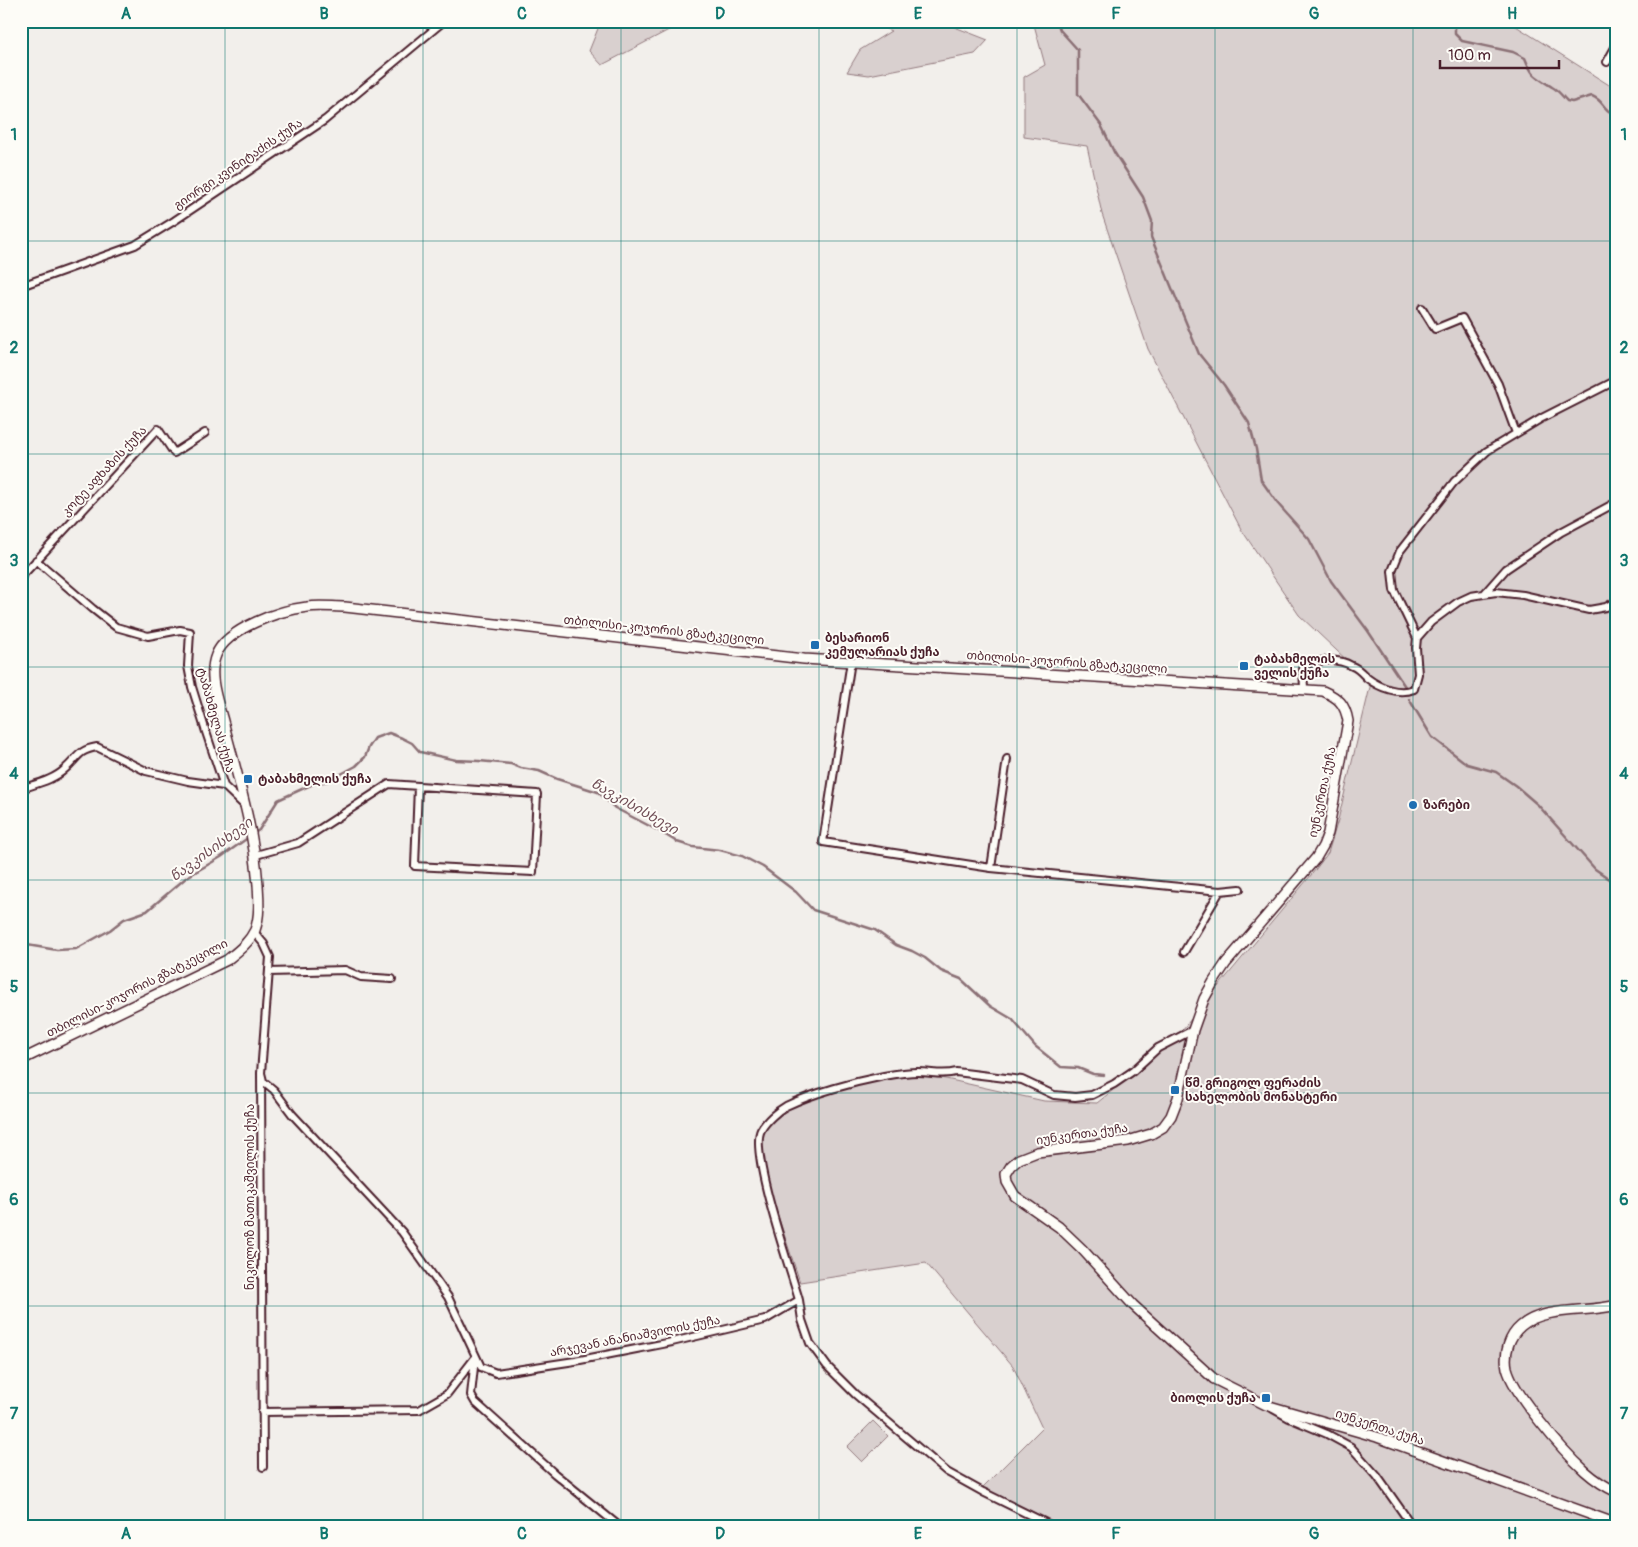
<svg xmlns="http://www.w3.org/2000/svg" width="1638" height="1547" font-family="Pangolin,'Noto Sans Georgian',sans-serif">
  <rect width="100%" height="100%" fill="#f2efeb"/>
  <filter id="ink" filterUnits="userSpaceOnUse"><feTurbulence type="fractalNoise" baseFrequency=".02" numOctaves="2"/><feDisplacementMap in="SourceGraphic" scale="10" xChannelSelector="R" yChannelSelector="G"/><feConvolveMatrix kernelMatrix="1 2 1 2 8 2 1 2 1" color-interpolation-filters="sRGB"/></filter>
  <g filter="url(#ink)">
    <!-- green -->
    <path fill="#d9d0cf" stroke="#92787d" d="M 601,21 L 686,21 L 602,65 L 589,51 Z
      M 869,21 L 950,21 L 947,24 L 988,40 L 975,54 L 869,75 L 847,72 L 860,50 L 891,31 Z
      M 1033,21 L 1508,21 L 1617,90 L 1617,1526 L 1063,1526 L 982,1488 L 1042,1428 L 1013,1366 L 926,1263 L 800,1282 L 765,1177 L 760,1148 L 763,1131 L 784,1108 L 853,1086 L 886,1077 L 919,1075 L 946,1079 L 1044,1101 L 1097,1103 L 1172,1042 L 1312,874 L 1328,853 L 1338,820 L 1371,683 L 1299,615 L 1241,529 L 1148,349 L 1102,214 L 1087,146 L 1024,137 L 1024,77 L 1045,65 Z
      M 873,1421 L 888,1436 L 862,1462 L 847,1447 Z"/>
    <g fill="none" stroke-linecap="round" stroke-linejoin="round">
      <!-- stream -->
      <path stroke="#8b6f75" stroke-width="2.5" d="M 1057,21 L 1060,30 L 1078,50 L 1078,94 L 1101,125 L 1114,152 L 1143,197 L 1152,221 L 1151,237 L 1199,354 L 1224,385 L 1249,423 L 1256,449 L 1261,480 L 1278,504 L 1309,539 L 1331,581 L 1368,631 L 1406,688
        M 1445,21 L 1455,27 L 1455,34 L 1462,41 L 1513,52 L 1525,58 C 1533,78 1536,76 1552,87 C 1558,90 1562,96 1567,101 L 1572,102 L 1592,96 C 1606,102 1601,110 1617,115
        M 1409,699 L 1432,737 L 1467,764 L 1496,772 L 1516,786 L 1538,805 L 1595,869 L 1617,884
        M 253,834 L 259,830 L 278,800 L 313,784 L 328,781 L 356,766 L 365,757 L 369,747 L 375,738 L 389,733 L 402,738 L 412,743 L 420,752 L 456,760 L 479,761 L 511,764 L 521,768 L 539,771 L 557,779 L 598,792 L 615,808 L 659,831 L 677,842 L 693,847 L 720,850 L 742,856 L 763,867 L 796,892 L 813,910 L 875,930 L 896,945 L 912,951 L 925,958 L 941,971 L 961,979 L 990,1006 L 1012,1019 L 1035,1046 L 1061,1067 L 1078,1068 L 1093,1074 L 1104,1075
        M 21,944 L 57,950 L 76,949 L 110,930 L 124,919 L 147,911 L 187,877 L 221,857 L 249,837"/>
      <!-- street casing -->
      <g stroke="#4a1f2b" stroke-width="10">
        <path id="street" d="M 1607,62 L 1617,44
          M 21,286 L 135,245 L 174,221 L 325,120 L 444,21
          M 1422,308 L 1435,329 L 1462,318 L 1498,384 L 1516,433
          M 36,560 L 93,609 L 116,627 L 148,636 L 180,630 L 190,632 L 188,666 L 192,687 L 206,732 L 224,786 L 244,805
          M 21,577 L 158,429 L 174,453 L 205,433
          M 1484,594 L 1506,569 L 1561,532 L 1617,502
          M 1417,638 L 1394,590 L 1392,571 L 1400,551 L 1454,482 L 1487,451 L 1542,418 L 1617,380
          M 851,661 L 823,842 L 991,868 L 1007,759
          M 1304,689 L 1303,666 C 1317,659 1338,658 1352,666 C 1358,668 1363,674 1367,678 C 1380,688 1399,695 1414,689 L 1418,674 L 1416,648 L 1417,638 L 1431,622 L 1458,602 L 1471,596 L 1496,592 L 1523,595 L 1589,610 L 1606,607 L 1617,601
          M 21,789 C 35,784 54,780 65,769 C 78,758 78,750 97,747 L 146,771 L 188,781 L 224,786
          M 256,855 L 298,843 L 389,784 L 537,794 L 533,872 L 415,866 L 418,786
          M 991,868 L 1220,891 L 1240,889
          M 254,932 L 264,944 L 270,957 L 261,1073 L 263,1467
          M 1184,952 L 1220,891
          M 269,972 L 345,970 L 361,977 L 392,979
          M 261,1073 L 263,1081 L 274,1090 L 292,1114 L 402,1232 L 448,1297 L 481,1367 L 496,1373 L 575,1361 L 672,1342 L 765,1320 L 799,1300
          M 475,1358 L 471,1395 L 475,1402 L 555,1474 L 619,1526
          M 1273,1409 L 1289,1418 L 1327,1434 L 1351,1447 L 1377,1476 L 1408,1520 L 1414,1526
          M 262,1412 L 419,1410 L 447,1394 L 474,1359
          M 1052,1526 L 983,1492 L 947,1472 L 855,1394 L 827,1366 L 810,1343 L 802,1320 L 799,1300 C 791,1271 749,1152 761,1130 C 766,1121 777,1111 786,1106 C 813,1093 854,1082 884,1076 C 895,1074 907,1072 918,1072 C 932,1072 943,1076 956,1072 L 1022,1080 L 1054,1095 L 1075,1097 L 1092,1095 L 1114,1084 L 1133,1071 L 1158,1048 L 1193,1030"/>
      </g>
      <!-- secondary casing -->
      <g stroke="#4a1f2b" stroke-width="12">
        <path id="secondary" d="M 21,1060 L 227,960 C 238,951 249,943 255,930 C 260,916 259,900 258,885 C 254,830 238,778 224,725 C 219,704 207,677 216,655 C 227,628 281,610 307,607 C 319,605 333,607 345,607 L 804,659 L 1323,691 C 1339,698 1345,704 1348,721 L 1328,833 L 1323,846 L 1316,858 L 1226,963 L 1214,981 L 1204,999 L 1193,1030 L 1178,1098 L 1171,1116 L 1163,1127 L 1151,1134 L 1128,1141 L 1037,1152 L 1019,1159 L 1011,1166 L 1006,1174 L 1007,1182 L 1015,1196 L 1059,1227 L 1082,1249 L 1133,1305 L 1214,1379 L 1266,1405 L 1377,1437 L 1617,1524
          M 1617,1305 C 1588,1313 1544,1306 1521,1326 C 1509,1336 1504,1353 1507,1368 C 1514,1395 1563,1451 1585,1471 C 1594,1479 1606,1487 1617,1492"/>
      </g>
      <!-- street -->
      <use href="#street" stroke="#fdfcf7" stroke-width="6"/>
      <!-- secondary -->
      <use href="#secondary" stroke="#fdfcf7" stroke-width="9"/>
    </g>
  </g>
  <!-- grid -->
  <path fill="none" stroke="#0f766e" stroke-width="1" stroke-opacity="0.55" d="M 225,21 L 225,1526M 423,21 L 423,1526M 621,21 L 621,1526M 819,21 L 819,1526M 1017,21 L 1017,1526M 1215,21 L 1215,1526M 1413,21 L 1413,1526M 21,241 L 1617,241M 21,454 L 1617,454M 21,667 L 1617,667M 21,880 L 1617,880M 21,1093 L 1617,1093M 21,1306 L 1617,1306"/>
  <!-- markers -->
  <g fill="#1f6fb2" stroke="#fdfcf7" stroke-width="2">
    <rect x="810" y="640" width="10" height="10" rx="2.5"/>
    <rect x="1239" y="661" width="10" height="10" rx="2.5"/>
    <rect x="243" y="774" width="10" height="10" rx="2.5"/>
    <circle cx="1413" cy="805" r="5"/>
    <rect x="1170" y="1085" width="10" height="10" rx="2.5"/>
    <rect x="1261" y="1393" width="10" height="10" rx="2.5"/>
  </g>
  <g text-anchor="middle" stroke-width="4" stroke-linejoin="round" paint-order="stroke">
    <!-- street labels -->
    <g font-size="12" fill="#4a1f2b" stroke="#fdfcf7">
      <text transform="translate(238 164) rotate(-34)" y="4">გიორგი კვინიტაძის ქუჩა</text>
      <text transform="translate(104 471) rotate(-47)" y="4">კოტე აფხაზის ქუჩა</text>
      <text transform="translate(664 630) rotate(6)" y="4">თბილისი-კოჯორის გზატკეცილი</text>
      <text transform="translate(1067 662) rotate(4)" y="4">თბილისი-კოჯორის გზატკეცილი</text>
      <text transform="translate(216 720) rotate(74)" y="4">ტაბახმელას ქუჩა</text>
      <text transform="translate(1322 792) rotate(-78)" y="4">იუნკერთა ქუჩა</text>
      <text transform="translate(137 988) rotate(-27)" y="4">თბილისი-კოჯორის გზატკეცილი</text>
      <text transform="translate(1082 1134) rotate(-8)" y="4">იუნკერთა ქუჩა</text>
      <text transform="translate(250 1197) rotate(-90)" y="4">ნიკოლოზ მათიკაშვილის ქუჩა</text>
      <text transform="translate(635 1336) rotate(-11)" y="4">არჯევან ანანიაშვილის ქუჩა</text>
      <text transform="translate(1380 1427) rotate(18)" y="4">იუნკერთა ქუჩა</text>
    </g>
    <!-- poi labels -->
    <g font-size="12" font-weight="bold" fill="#4a1f2b" stroke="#fdfcf7" text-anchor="start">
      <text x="825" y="642">ბესარიონ<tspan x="825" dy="14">კემულარიას ქუჩა</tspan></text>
      <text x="1254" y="663">ტაბახმელის<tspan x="1254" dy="14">ველის ქუჩა</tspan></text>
      <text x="258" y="783">ტაბახმელის ქუჩა</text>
      <text x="1423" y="809">ზარები</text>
      <text x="1185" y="1087">წმ. გრიგოლ ფერაძის<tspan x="1185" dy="14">სახელობის მონასტერი</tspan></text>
      <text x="1256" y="1402" text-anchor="end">ბიოლის ქუჩა</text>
    </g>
    <!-- water labels -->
    <g font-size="14" font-style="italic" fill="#704e56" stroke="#fdfcf7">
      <text transform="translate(635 806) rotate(30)" y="5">წავკისისხევი</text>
      <text transform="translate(211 849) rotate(-36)" y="5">წავკისისხევი</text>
    </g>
  </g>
  <!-- margin -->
  <rect width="1638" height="1547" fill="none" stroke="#fdfcf7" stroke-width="55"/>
  <!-- scale -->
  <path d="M1440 60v8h119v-8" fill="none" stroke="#4a1f2b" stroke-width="2.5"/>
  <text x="1448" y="60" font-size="15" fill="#4a1f2b" stroke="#fdfcf7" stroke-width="4" paint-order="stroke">100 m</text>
  <rect x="28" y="28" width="1582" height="1492" fill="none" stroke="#0f766e" stroke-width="2"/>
  <g font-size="16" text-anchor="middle" font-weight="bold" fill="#0f766e">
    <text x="126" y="19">A</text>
    <text x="324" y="19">B</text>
    <text x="522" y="19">C</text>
    <text x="720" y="19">D</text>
    <text x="918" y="19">E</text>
    <text x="1116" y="19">F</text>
    <text x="1314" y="19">G</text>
    <text x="1512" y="19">H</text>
    <text x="14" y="140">1</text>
    <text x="1624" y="140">1</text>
    <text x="14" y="353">2</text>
    <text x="1624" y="353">2</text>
    <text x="14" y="566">3</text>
    <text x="1624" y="566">3</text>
    <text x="14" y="779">4</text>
    <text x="1624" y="779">4</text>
    <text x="14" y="992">5</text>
    <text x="1624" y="992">5</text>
    <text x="14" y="1205">6</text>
    <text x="1624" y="1205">6</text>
    <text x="14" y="1419">7</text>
    <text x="1624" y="1419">7</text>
    <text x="126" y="1539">A</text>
    <text x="324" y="1539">B</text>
    <text x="522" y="1539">C</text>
    <text x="720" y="1539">D</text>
    <text x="918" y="1539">E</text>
    <text x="1116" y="1539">F</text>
    <text x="1314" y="1539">G</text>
    <text x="1512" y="1539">H</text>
  </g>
</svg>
